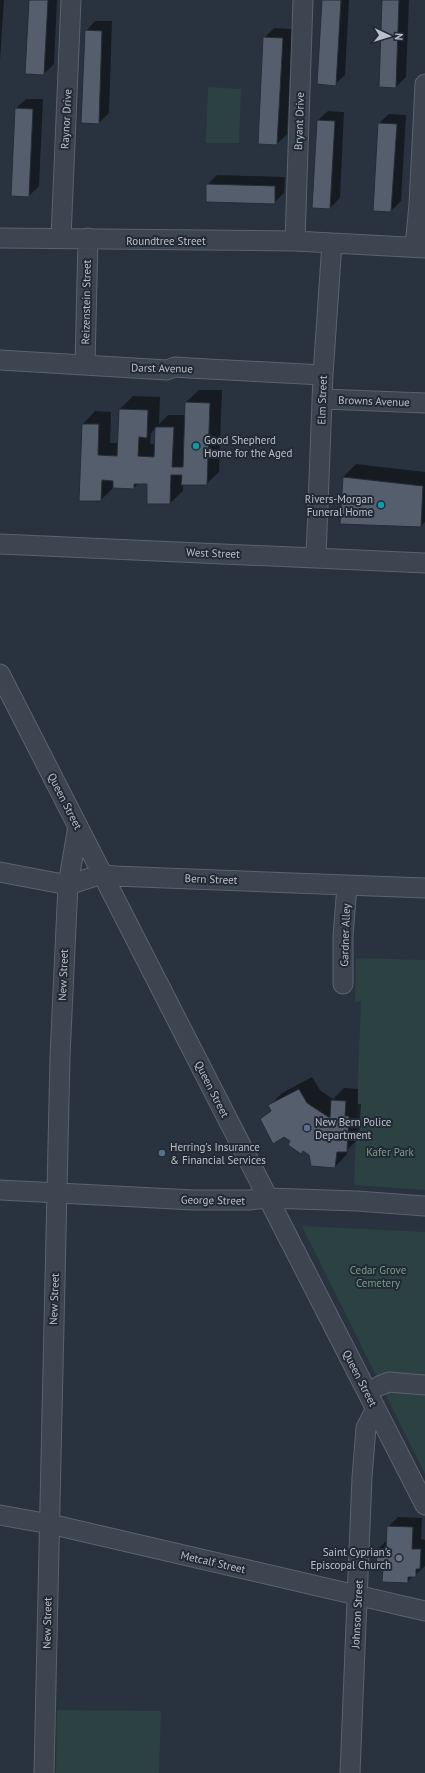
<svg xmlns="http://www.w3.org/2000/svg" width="425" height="1773" font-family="'PT Sans',sans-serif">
  <rect width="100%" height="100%" fill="#29333f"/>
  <!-- green -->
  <path fill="#2c4141" d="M 208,87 L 241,89 L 239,143 L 206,143 Z
    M 356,958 L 425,960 L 425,1190 L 354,1185 L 361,1001 L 355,1002 Z
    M 302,1226 L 425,1232 L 425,1474 Z
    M 57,1710 L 161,1711 L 159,1773 L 56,1773 Z"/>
  <!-- shadow -->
  <path fill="#0007" fill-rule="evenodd" d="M 0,0 L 4,0 L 0,61 Z
    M 30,0 L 57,0 L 54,64 L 44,74 Z
    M 323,0 L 349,0 L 345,75 L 335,84 Z
    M 383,0 L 409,0 L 406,77 L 396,87 Z
    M 95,21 L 112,21 L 109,113 L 99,123 L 86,31 Z
    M 274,28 L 292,29 L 287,134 L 277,144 L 259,143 L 264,38 Z
    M 26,99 L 43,99 L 39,186 L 29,196 L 16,108 Z
    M 328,111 L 344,112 L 340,198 L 330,208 L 318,120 Z
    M 389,114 L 406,115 L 401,201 L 391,211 L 379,123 Z
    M 217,175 L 285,177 L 284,193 L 274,203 L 207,185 Z
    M 199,390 L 222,390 L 219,472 L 206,484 L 183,484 L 183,491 L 170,503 L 148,483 L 139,483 L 134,488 L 113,488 L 101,500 L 83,424 L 95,411 L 111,412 L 110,443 L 119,443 L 120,409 L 133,396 L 160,397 L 159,424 L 168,415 L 186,415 L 186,402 ZM 156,428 L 155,444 L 150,444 L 151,433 Z
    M 356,464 L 425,472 L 425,522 L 421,526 L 343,477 Z
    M 312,1077 L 320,1090 L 333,1099 L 344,1088 L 358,1089 L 358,1104 L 361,1104 L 359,1138 L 348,1149 L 347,1154 L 335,1167 L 310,1154 L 262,1119 L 271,1110 L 269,1106 L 282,1093 Z
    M 398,1517 L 422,1518 L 421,1539 L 425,1540 L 425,1566 L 407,1582 L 384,1566 L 378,1549 L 387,1540 L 388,1527 Z"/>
  <!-- building -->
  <path fill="#545e6d" stroke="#242c37" d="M 29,0 L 48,0 L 44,75 L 25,74 Z
    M 322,0 L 341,0 L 336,86 L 317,84 Z
    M 382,0 L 399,0 L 396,88 L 379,87 Z
    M 85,30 L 102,31 L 99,124 L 81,123 Z
    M 263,37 L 283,38 L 277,145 L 258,144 Z
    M 15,108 L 33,109 L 29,197 L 11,196 Z
    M 317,120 L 335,121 L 330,209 L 312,208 Z
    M 378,123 L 397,124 L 391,212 L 373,211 Z
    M 206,184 L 275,186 L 275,204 L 206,202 Z
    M 185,402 L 210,403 L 207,485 L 181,485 L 182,475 L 171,475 L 170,504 L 147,504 L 147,484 L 134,484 L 134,489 L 113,488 L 113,481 L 102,480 L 101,501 L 79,501 L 82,424 L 99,424 L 98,455 L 117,456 L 119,409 L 148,410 L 147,438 L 139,437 L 138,456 L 154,457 L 155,427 L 174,427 L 172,467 L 183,467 Z
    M 343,477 L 423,486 L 421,527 L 340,524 Z
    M 299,1089 L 307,1103 L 330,1118 L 331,1100 L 346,1101 L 345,1116 L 349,1116 L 347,1152 L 337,1152 L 335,1168 L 311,1166 L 309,1155 L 303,1151 L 301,1154 L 288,1145 L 290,1141 L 284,1137 L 273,1144 L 260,1119 L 271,1111 L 268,1105 Z
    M 387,1526 L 413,1527 L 412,1549 L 421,1549 L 420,1569 L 416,1569 L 416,1577 L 408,1577 L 408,1583 L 382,1582 L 383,1568 L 376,1569 L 377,1549 L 386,1549 Z"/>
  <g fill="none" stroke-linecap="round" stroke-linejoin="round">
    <!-- minor casing -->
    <g stroke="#5b636d" stroke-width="21">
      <path id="minor" d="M 0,238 L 295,241 L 425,248
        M 61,238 L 71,0
        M 295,241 L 303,0
        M 415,247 L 419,204 L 425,84
        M 0,360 L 167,370 L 175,367 L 190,368 L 323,375
        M 85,365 L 88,238
        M 323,399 L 425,403
        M 0,544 L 425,563
        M 316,557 L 323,375 L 332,243
        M 0,674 L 425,1505
        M 0,872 L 68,885 L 102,874 L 114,876 L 425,888
        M 343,984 L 343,936 L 347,886
        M 0,1190 L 194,1200 L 249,1200 L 268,1198 L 357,1201 L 425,1206
        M 379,1386 L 389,1382 L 425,1385
        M 0,1515 L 50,1524 L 425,1611
        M 44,1773 L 60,1056 L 68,885 L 78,826
        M 350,1773 L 362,1477 L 366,1428 L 376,1409"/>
    </g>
    <!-- minor -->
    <use href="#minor" stroke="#3d4550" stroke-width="19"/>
  </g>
  <!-- markers -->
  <g fill="#0f9aa8" stroke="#222a35" stroke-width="1.5">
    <circle cx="196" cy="446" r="4"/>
    <circle cx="381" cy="505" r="4"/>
  </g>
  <g fill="#5c6f8a" stroke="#222a35" stroke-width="1.5">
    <circle cx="307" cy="1128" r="4"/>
    <circle cx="162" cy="1153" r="4"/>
  </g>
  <circle fill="#6b7280" stroke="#222a35" stroke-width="1.5" cx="399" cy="1558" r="4"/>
  <g text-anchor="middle" stroke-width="4" stroke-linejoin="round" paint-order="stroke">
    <!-- street labels -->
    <g font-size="11" fill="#bac0ca" stroke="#222a35">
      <text transform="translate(66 119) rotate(-87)" y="4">Raynor Drive</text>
      <text transform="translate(299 121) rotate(-88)" y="4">Bryant Drive</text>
      <text x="166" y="245">Roundtree Street</text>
      <text transform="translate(86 302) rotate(-89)" y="4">Reizenstein Street</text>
      <text transform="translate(162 368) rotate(1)" y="4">Darst Avenue</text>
      <text transform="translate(322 400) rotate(-88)" y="4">Elm Street</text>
      <text transform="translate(374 401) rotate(2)" y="4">Browns Avenue</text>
      <text transform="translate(213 553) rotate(2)" y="4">West Street</text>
      <text transform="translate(65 801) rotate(63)" y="4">Queen Street</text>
      <text transform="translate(211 879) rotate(2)" y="4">Bern Street</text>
      <text transform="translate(345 935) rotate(-88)" y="4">Gardner Alley</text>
      <text transform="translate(63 975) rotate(-88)" y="4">New Street</text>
      <text transform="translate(212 1089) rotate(63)" y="4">Queen Street</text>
      <text transform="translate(213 1200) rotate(1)" y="4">George Street</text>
      <text transform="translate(54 1299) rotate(-88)" y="4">New Street</text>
      <text transform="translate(360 1378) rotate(63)" y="4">Queen Street</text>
      <text transform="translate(213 1562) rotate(13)" y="4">Metcalf Street</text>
      <text transform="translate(357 1614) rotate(-87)" y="4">Johnson Street</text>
      <text transform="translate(47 1623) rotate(-89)" y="4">New Street</text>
    </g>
    <!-- poi labels -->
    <g font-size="11" fill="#bac0ca" stroke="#222a35" text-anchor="start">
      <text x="204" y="444">Good Shepherd<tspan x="204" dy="13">Home for the Aged</tspan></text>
      <text x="373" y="503" text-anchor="end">Rivers-Morgan<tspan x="373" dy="13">Funeral Home</tspan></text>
      <text x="315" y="1126">New Bern Police<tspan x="315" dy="13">Department</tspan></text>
      <text x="170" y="1151">Herring's Insurance<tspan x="170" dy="13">&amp; Financial Services</tspan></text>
      <text x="391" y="1556" text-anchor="end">Saint Cyprian's<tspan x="391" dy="13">Episcopal Church</tspan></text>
    </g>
    <!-- park labels -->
    <g font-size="11" fill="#7a9d82" stroke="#222a35">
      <text x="390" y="1156">Kafer Park</text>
      <text x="378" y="1274">Cedar Grove<tspan x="378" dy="13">Cemetery</tspan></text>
    </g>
  </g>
  <!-- north arrow -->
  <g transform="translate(389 36) rotate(94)" stroke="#222a35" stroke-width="3" paint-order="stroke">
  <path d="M0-3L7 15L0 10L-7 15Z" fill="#bac0ca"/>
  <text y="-6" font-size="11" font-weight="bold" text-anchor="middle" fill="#bac0ca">N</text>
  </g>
</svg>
